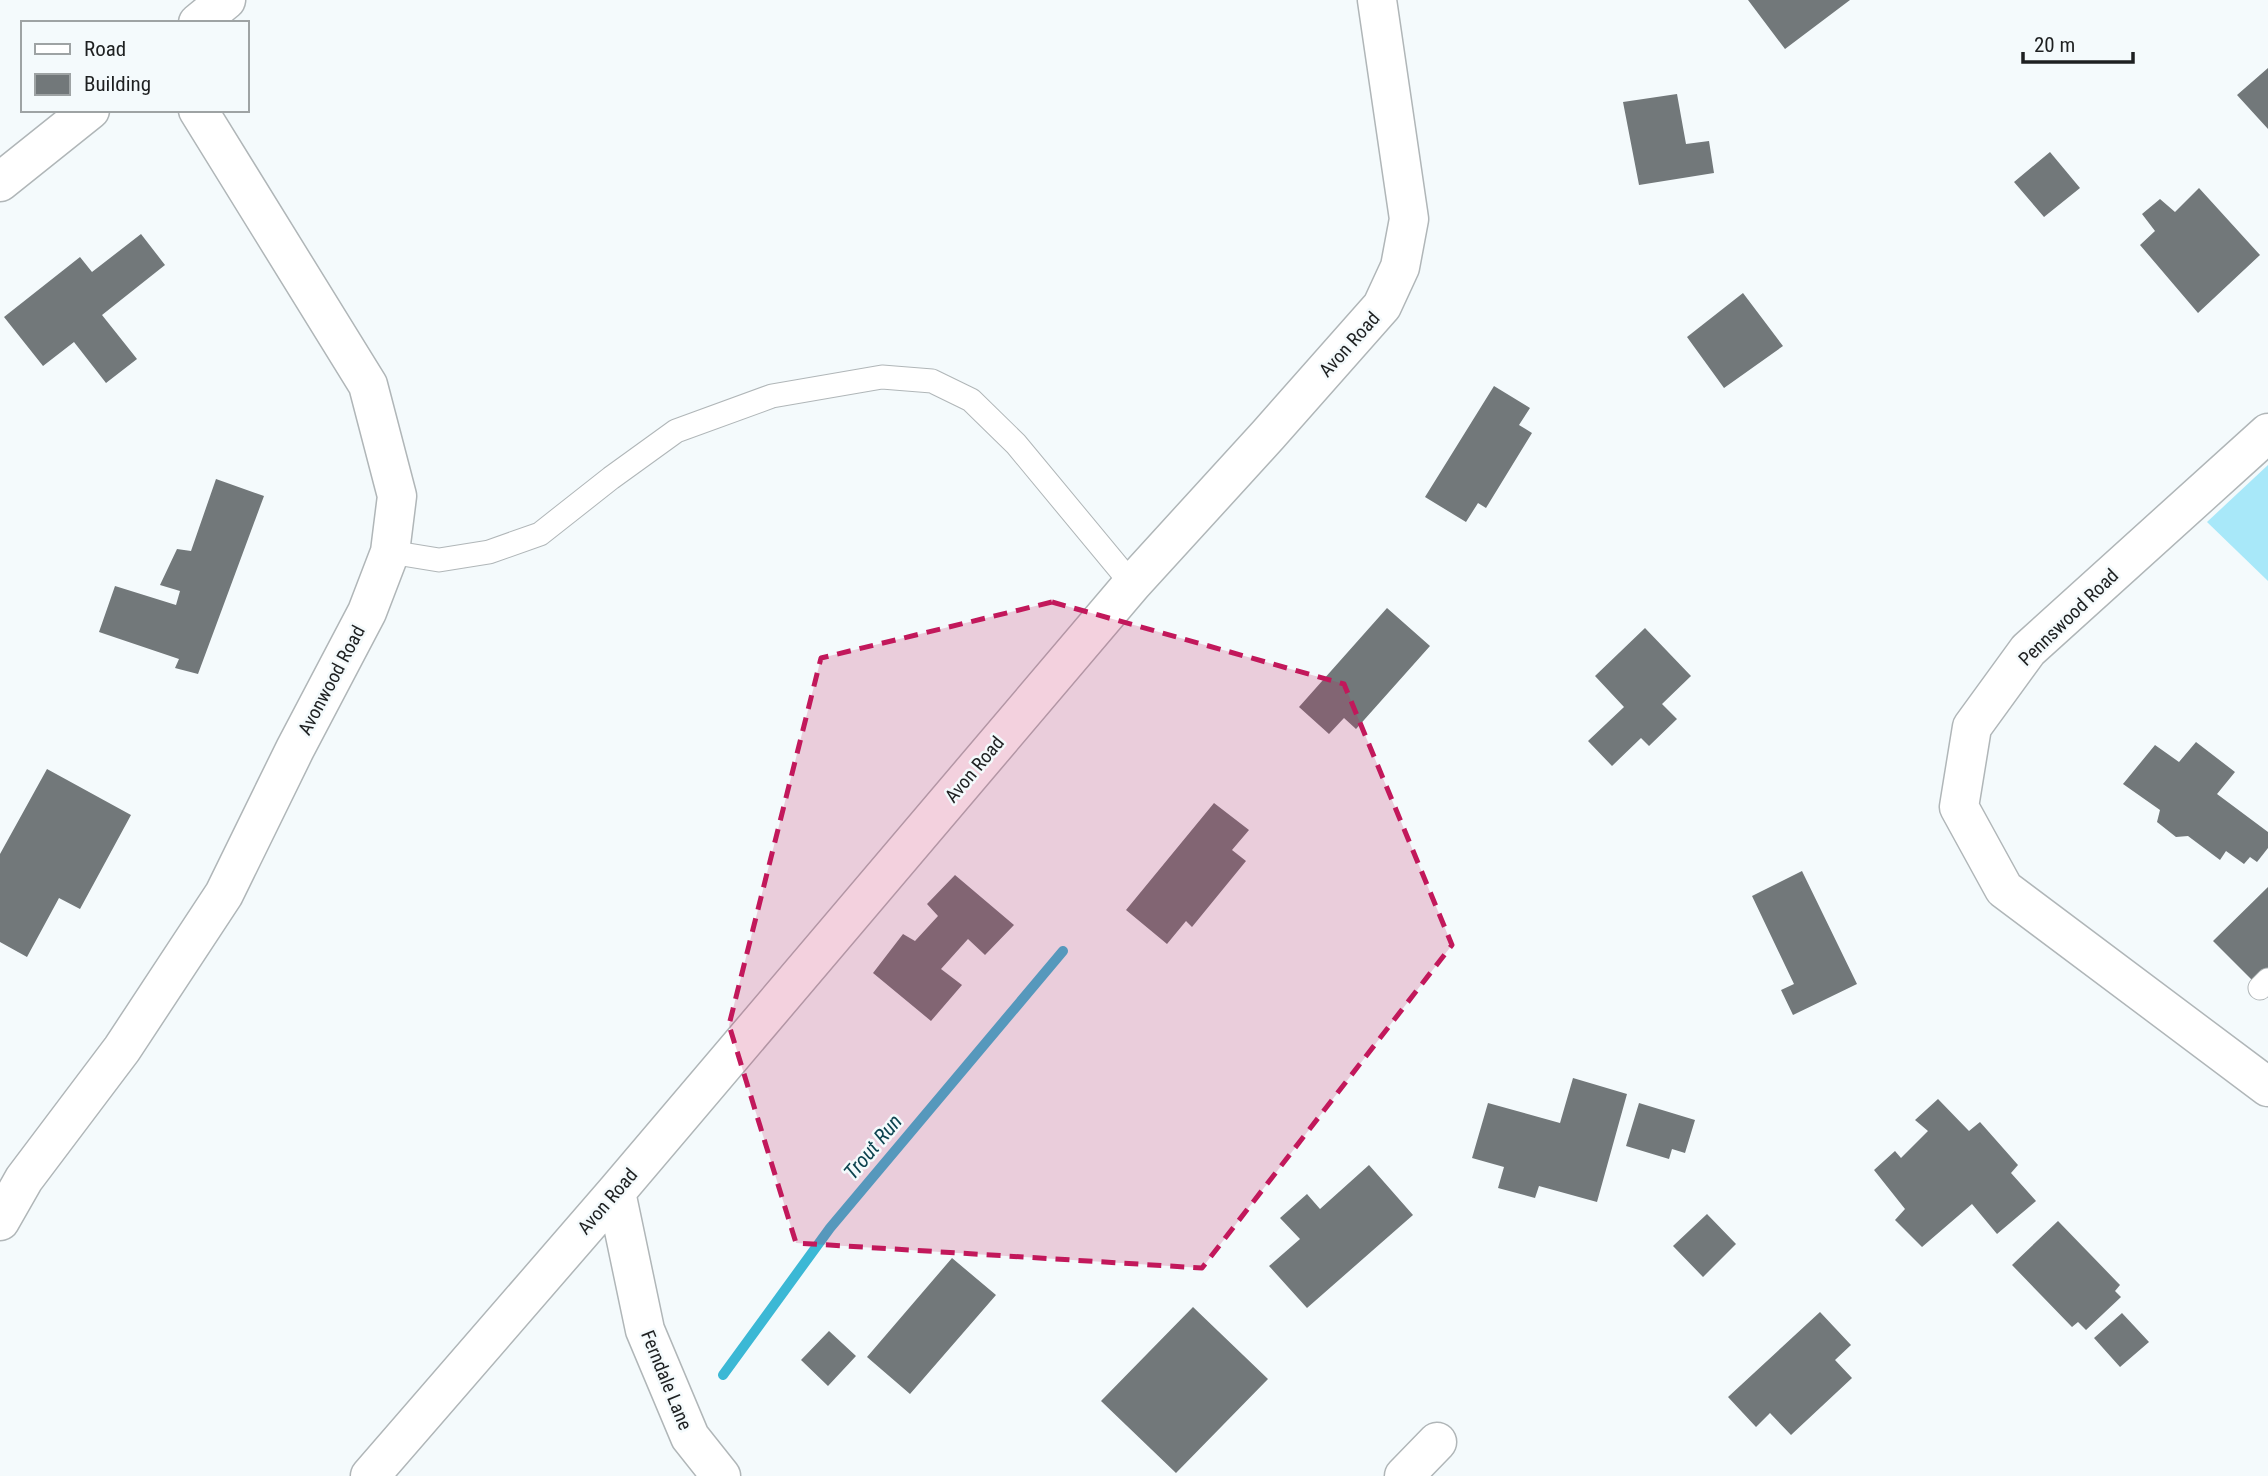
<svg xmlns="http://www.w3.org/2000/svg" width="2268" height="1476" font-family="'Roboto Condensed',sans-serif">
  <rect width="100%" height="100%" fill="#f4fafc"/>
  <!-- green -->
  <path fill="#a8e8f9" d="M 2268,465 L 2268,581 L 2207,522 Z"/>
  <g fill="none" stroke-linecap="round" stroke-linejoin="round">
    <!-- stream -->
    <path stroke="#3bb8d5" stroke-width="10" d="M 723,1375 L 830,1228 L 1063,951"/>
  </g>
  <!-- building -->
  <path fill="#72787a" d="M 1748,0 L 1850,0 L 1785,49 Z
    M 2268,68 L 2268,129 L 2237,95 Z
    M 1677,94 L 1686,144 L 1709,141 L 1714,173 L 1639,185 L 1623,102 Z
    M 2050,152 L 2080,188 L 2044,217 L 2014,182 Z
    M 2199,188 L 2260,255 L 2198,313 L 2140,245 L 2155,231 L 2142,214 L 2160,199 L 2175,212 Z
    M 141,234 L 165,265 L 102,315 L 137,359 L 106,383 L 74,342 L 43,366 L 4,317 L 80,257 L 92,272 Z
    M 1743,293 L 1783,346 L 1724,388 L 1687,337 Z
    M 1494,386 L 1530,408 L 1519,425 L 1532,433 L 1486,508 L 1478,503 L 1466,522 L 1425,497 Z
    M 216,479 L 264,496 L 198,674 L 175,668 L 179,659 L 99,632 L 115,586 L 176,605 L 180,591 L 160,585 L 177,549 L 191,551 Z
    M 1387,608 L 1430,646 L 1356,729 L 1344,718 L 1329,734 L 1299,707 Z
    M 1645,628 L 1691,676 L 1662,704 L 1677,719 L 1649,746 L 1641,738 L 1612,766 L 1588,741 L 1624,707 L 1595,676 Z
    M 2196,742 L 2235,772 L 2217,794 L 2268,832 L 2268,848 L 2257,862 L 2250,857 L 2244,864 L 2226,851 L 2220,860 L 2188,836 L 2176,837 L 2157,822 L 2160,810 L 2123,784 L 2155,745 L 2179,762 Z
    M 47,769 L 131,815 L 80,909 L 59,898 L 27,957 L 0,942 L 0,854 Z
    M 1214,803 L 1249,830 L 1232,850 L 1246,861 L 1192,927 L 1186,921 L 1167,944 L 1126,910 Z
    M 1802,871 L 1857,984 L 1793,1015 L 1781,990 L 1794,984 L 1752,896 Z
    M 955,875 L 1014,925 L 985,955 L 968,939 L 941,969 L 962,985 L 931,1021 L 873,973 L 903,934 L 915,941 L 938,916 L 927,904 Z
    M 2268,887 L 2268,968 L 2254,982 L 2213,941 Z
    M 1573,1078 L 1627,1094 L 1597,1202 L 1539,1186 L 1535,1198 L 1498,1188 L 1504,1167 L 1472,1158 L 1488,1103 L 1560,1123 Z
    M 1938,1099 L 1969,1131 L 1980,1122 L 2018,1165 L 2011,1173 L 2036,1201 L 1997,1234 L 1972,1204 L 1922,1247 L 1895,1220 L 1905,1209 L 1874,1170 L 1895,1151 L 1901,1158 L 1928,1131 L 1915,1120 Z
    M 1639,1103 L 1695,1120 L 1685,1153 L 1672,1149 L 1669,1159 L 1626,1146 Z
    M 1369,1165 L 1413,1215 L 1307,1308 L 1269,1266 L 1300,1239 L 1280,1218 L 1307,1194 L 1320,1209 Z
    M 1707,1214 L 1736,1244 L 1703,1277 L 1673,1246 Z
    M 2058,1221 L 2120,1285 L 2115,1291 L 2121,1297 L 2086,1330 L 2078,1322 L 2072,1327 L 2012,1265 Z
    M 952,1258 L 996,1295 L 910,1394 L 867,1357 Z
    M 1193,1307 L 1268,1379 L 1176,1473 L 1101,1401 Z
    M 1820,1312 L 1851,1345 L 1835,1360 L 1852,1378 L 1791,1435 L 1770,1413 L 1756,1427 L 1728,1397 Z
    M 2122,1313 L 2149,1342 L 2120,1367 L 2094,1338 Z
    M 829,1331 L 856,1356 L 828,1386 L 801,1360 Z"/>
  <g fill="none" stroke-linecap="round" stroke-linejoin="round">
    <!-- lane casing -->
    <g stroke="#b0b6b8" stroke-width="25">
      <path id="lane" d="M 390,552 L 439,560 L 489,552 L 540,534 L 611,478 L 676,431 L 772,396 L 882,377 L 932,381 L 971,400 L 1016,444 L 1132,584
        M 2260,988 L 2268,980"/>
    </g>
    <!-- street casing -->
    <g stroke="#b0b6b8" stroke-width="41">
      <path id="street" d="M 198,23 L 226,0
        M 0,182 L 90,110
        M 2268,433 L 2028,650 L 1972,727 L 1959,807 L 2004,889 L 2268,1087
        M 616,1192 L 645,1330 L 690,1437 L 721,1476
        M 0,1221 L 24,1179 L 122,1049 L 224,894 L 295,749 L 367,612 L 390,552 L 397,496 L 368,385 L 198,110
        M 370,1476 L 616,1192 L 1132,584 L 1268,435 L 1382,306 L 1400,267 L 1409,219 L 1377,0
        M 1404,1476 L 1437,1442"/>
    </g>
    <!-- lane -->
    <use href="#lane" stroke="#fff" stroke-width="23"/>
    <!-- street -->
    <use href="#street" stroke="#fff" stroke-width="38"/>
  </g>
  <!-- marked area -->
  <path fill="#c2185b" fill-opacity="0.2" stroke="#c2185b" stroke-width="5" stroke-dasharray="14 9" stroke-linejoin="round" d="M 1052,602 L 1344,684 L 1452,945 L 1202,1268 L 796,1243 L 729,1025 L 821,658 Z"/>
  <g text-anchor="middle" stroke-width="5" stroke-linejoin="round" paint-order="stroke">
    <!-- street labels -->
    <g font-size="19" fill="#1e2021" stroke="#f4fafc">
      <text transform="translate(1349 344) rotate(-48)" y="7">Avon Road</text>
      <text transform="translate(2068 617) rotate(-44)" y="7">Pennswood Road</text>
      <text transform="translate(331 680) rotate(-62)" y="7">Avonwood Road</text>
      <text transform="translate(974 769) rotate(-50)" y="7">Avon Road</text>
      <text transform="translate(607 1201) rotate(-49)" y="7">Avon Road</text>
      <text transform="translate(667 1380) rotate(68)" y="7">Ferndale Lane</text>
    </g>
    <!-- water labels -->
    <g font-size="21" font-style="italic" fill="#0c434f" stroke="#f4fafc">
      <text transform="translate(873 1147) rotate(-50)" y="7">Trout Run</text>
    </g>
  </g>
  <!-- legend -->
  <rect x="21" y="21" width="228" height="91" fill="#f4fafc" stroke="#9ea3a4" stroke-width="2"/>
  <rect x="35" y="44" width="35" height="10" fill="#ffffff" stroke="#9ea3a4" stroke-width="2"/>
  <text x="84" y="56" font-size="21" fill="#1e2021">Road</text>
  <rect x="35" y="74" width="35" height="21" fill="#72787a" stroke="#9ea3a4" stroke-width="2"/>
  <text x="84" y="91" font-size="21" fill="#1e2021">Building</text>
  <!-- scale -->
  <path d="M2023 52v10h110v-10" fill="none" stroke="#1e2021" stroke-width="3.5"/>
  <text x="2034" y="52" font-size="21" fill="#1e2021" stroke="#f4fafc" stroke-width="5" paint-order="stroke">20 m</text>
</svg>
